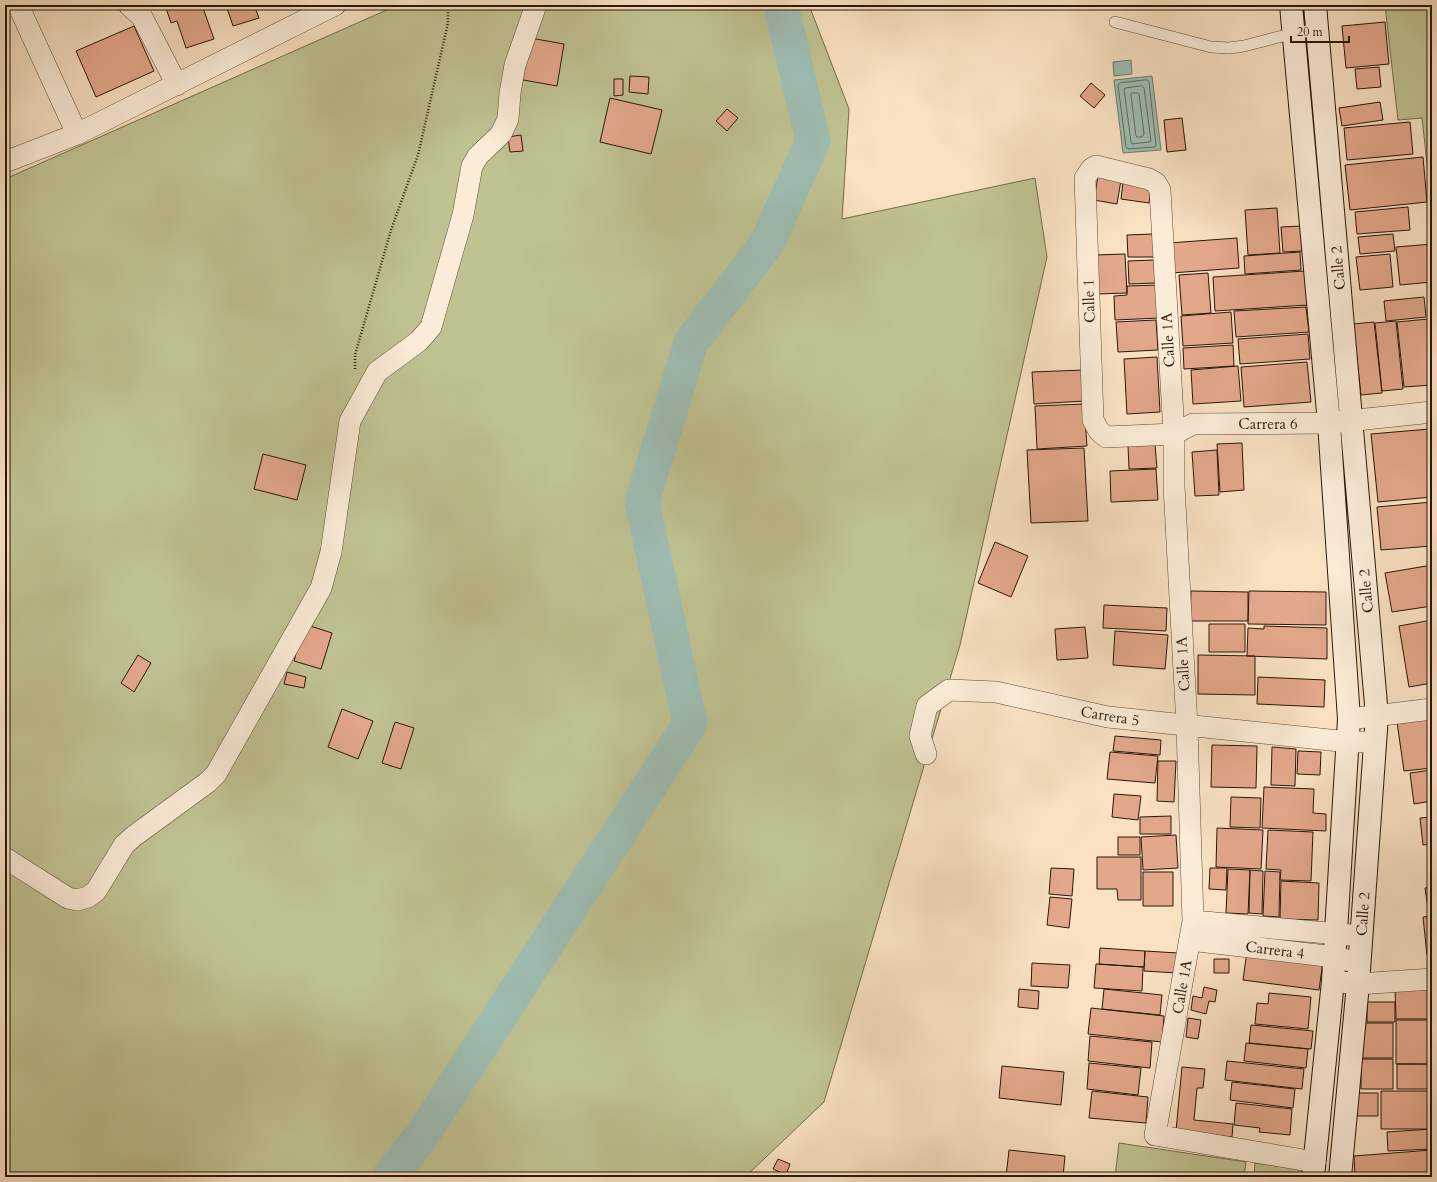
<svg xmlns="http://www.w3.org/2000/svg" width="1437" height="1182" font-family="Cardo,serif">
  <rect width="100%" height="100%" fill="#f9e1c2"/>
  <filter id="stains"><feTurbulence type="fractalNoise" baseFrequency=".005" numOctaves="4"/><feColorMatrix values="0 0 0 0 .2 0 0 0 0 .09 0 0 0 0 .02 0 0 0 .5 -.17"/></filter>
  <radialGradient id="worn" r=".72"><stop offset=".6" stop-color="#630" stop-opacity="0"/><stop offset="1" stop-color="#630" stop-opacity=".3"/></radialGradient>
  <!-- green -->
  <path fill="#c0c292" stroke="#746d4d" d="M 398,5 L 809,5 L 849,109 L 842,219 L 1035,178 L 1047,257 L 960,645 L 824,1102 L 745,1177 L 5,1177 L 5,179 Z
    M 1385,5 L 1432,5 L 1432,208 L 1422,118 L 1398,120 Z
    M 1119,1143 L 1246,1162 L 1244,1177 L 1115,1177 Z
    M 1255,1163 L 1299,1169 L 1298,1177 L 1254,1177 Z"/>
  <!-- water -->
  <path fill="#9ebeb3" stroke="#6f7c6f" d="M 1131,60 L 1132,74 L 1114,76 L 1113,62 Z
    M 1152,76 L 1161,150 L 1123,153 L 1114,80 Z"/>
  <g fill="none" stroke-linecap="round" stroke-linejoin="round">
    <!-- shore -->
    <path stroke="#636b5e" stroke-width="1" d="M 1147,80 L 1149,82 L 1156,145 L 1155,147 L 1128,149 L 1126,147 L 1118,85 L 1120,83 Z
      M 1142,86 L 1144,88 L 1151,141 L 1149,142 L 1132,144 L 1131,142 L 1124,89 L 1126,88 Z
      M 1132,93 L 1138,93 L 1139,94 L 1144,134 L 1142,137 L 1137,137 L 1136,136 L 1131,95 Z"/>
    <!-- river -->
    <path stroke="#9ebeb3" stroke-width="35" d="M 389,1177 L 421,1137 L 690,724 L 642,502 L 691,342 L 766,245 L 813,141 L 781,5"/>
  </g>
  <!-- building -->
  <path fill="#e3a78b" stroke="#281808" d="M 165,5 L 202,5 L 214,39 L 186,48 L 177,21 L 171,23 Z
    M 226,5 L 254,5 L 259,18 L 233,26 Z
    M 1385,22 L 1389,64 L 1346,68 L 1342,26 Z
    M 134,26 L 154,71 L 96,97 L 76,51 Z
    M 525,37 L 564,44 L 557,86 L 518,79 Z
    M 1379,67 L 1381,87 L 1357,89 L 1355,69 Z
    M 630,76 L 649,77 L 648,94 L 629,92 Z
    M 614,79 L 623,79 L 623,95 L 614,96 Z
    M 1091,83 L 1105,95 L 1094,108 L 1080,96 Z
    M 610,98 L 662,110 L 651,154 L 600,142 Z
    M 1380,102 L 1383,120 L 1342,126 L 1339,108 Z
    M 727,109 L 738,118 L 727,131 L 716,121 Z
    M 1182,118 L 1186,150 L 1167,152 L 1164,120 Z
    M 1410,122 L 1413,154 L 1347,160 L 1344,128 Z
    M 521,135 L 523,151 L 510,152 L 508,137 Z
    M 1423,157 L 1427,202 L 1350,210 L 1345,165 Z
    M 1098,176 L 1121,180 L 1117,204 L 1094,200 Z
    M 1123,182 L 1151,186 L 1149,203 L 1121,199 Z
    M 1408,207 L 1410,230 L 1357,234 L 1355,212 Z
    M 1277,208 L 1280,253 L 1248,255 L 1245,210 Z
    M 1301,226 L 1303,251 L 1283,252 L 1281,227 Z
    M 1153,234 L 1154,257 L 1128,257 L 1127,235 Z
    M 1393,234 L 1395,251 L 1360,254 L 1358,237 Z
    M 1237,238 L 1239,268 L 1171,273 L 1169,243 Z
    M 1432,244 L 1432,282 L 1400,285 L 1396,247 Z
    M 1300,252 L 1301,270 L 1245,274 L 1244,256 Z
    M 1125,254 L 1127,293 L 1097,294 L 1095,255 Z
    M 1390,254 L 1393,287 L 1360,290 L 1356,257 Z
    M 1154,260 L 1155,283 L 1129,284 L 1128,261 Z
    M 1305,271 L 1308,305 L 1215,311 L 1213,277 Z
    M 1208,273 L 1211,313 L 1182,315 L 1179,275 Z
    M 1157,285 L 1159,318 L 1115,320 L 1114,296 L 1127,295 L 1127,286 Z
    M 1424,297 L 1426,317 L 1386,321 L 1384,301 Z
    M 1306,307 L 1309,332 L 1236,337 L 1234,311 Z
    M 1231,312 L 1233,343 L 1183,346 L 1181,316 Z
    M 1428,319 L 1432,355 L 1432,385 L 1404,387 L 1397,322 Z
    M 1156,320 L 1158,350 L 1118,352 L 1116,322 Z
    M 1396,321 L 1403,389 L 1382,391 L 1375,323 Z
    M 1374,322 L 1382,393 L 1361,395 L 1353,324 Z
    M 1308,334 L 1310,359 L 1240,364 L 1238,339 Z
    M 1233,345 L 1234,366 L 1184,369 L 1183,348 Z
    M 1157,357 L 1160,412 L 1127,414 L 1124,359 Z
    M 1307,362 L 1311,402 L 1244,407 L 1241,367 Z
    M 1238,366 L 1241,401 L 1193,404 L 1191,370 Z
    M 1084,370 L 1085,401 L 1034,404 L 1032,372 Z
    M 1084,404 L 1087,446 L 1037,449 L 1035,406 Z
    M 1430,429 L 1432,448 L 1432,497 L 1378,502 L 1371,434 Z
    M 1242,443 L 1244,490 L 1220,492 L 1217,444 Z
    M 1155,445 L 1157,468 L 1129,469 L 1128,446 Z
    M 1084,448 L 1088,521 L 1031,523 L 1027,450 Z
    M 1217,450 L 1219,495 L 1195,496 L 1192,452 Z
    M 263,454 L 306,465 L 297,500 L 254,489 Z
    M 1156,469 L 1158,500 L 1111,502 L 1110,471 Z
    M 1432,502 L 1432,546 L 1381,550 L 1377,507 Z
    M 995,542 L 1028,556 L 1011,597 L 978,583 Z
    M 1432,565 L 1432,606 L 1392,612 L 1385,573 Z
    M 1191,591 L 1248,592 L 1248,621 L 1190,621 Z
    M 1249,591 L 1326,592 L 1326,625 L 1248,624 Z
    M 1104,605 L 1167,608 L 1166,631 L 1103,628 Z
    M 1432,620 L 1432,683 L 1409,687 L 1399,626 Z
    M 304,624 L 332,633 L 321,669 L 294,661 Z
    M 1209,624 L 1245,624 L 1245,652 L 1209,652 Z
    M 1264,626 L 1327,628 L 1327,659 L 1247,656 L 1248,628 L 1264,629 Z
    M 1085,627 L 1088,658 L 1057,660 L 1055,629 Z
    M 1115,631 L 1168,635 L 1165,669 L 1113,665 Z
    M 138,655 L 151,663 L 134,692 L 121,683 Z
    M 1198,655 L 1255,656 L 1255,695 L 1198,694 Z
    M 287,672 L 306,677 L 304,688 L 284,684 Z
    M 1258,677 L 1325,680 L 1324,707 L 1257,704 Z
    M 342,709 L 373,721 L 358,759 L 328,747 Z
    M 1432,717 L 1432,768 L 1404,771 L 1397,722 Z
    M 395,722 L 414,728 L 401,769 L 382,763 Z
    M 1115,736 L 1161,740 L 1160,755 L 1113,751 Z
    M 1212,745 L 1257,746 L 1256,788 L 1211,787 Z
    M 1272,747 L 1296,749 L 1295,786 L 1271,785 Z
    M 1298,751 L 1321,752 L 1320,775 L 1297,774 Z
    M 1110,752 L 1158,756 L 1155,783 L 1107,779 Z
    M 1158,761 L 1176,761 L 1174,802 L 1157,801 Z
    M 1432,770 L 1432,801 L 1414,804 L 1410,773 Z
    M 1264,787 L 1314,789 L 1313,813 L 1326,814 L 1326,831 L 1262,828 Z
    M 1114,794 L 1141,796 L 1138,820 L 1112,817 Z
    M 1231,797 L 1261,798 L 1260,828 L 1230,827 Z
    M 1171,816 L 1171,834 L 1140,834 L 1140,817 Z
    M 1432,817 L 1432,844 L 1423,845 L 1420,818 Z
    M 1217,828 L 1263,830 L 1261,869 L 1216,867 Z
    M 1268,830 L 1313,832 L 1311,881 L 1280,880 L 1281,870 L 1266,869 Z
    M 1176,835 L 1178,868 L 1143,870 L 1141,837 Z
    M 1118,837 L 1140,837 L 1140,855 L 1118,855 Z
    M 1097,857 L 1141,857 L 1141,900 L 1118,900 L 1117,889 L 1097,889 Z
    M 1051,868 L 1074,869 L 1072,896 L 1049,894 Z
    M 1210,868 L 1227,868 L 1226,890 L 1209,889 Z
    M 1228,869 L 1250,870 L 1248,914 L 1226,913 Z
    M 1250,870 L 1263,871 L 1262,914 L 1249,913 Z
    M 1265,871 L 1280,872 L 1279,917 L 1263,916 Z
    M 1143,872 L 1173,872 L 1173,906 L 1143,906 Z
    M 1281,881 L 1319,883 L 1318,920 L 1280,919 Z
    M 1432,887 L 1432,909 L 1428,909 L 1425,888 Z
    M 1050,897 L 1072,899 L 1069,928 L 1047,925 Z
    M 1432,916 L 1432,954 L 1427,955 L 1423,917 Z
    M 1100,948 L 1145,951 L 1144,967 L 1099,964 Z
    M 1145,951 L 1178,953 L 1177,973 L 1144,971 Z
    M 1247,951 L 1323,961 L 1319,990 L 1243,980 Z
    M 1214,959 L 1229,959 L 1229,973 L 1214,973 Z
    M 1032,963 L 1070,965 L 1068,988 L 1031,986 Z
    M 1096,964 L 1143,967 L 1142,991 L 1094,988 Z
    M 1204,987 L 1217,990 L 1215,1002 L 1209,1001 L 1206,1014 L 1191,1010 L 1193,996 L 1202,998 Z
    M 1395,988 L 1432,988 L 1432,1019 L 1396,1019 Z
    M 1019,989 L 1039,991 L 1038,1009 L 1018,1007 Z
    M 1104,989 L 1162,995 L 1160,1015 L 1102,1009 Z
    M 1269,993 L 1311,997 L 1308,1029 L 1255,1024 L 1257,1003 L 1268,1004 Z
    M 1367,1002 L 1395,1002 L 1395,1022 L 1367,1022 Z
    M 1091,1008 L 1164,1016 L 1162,1042 L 1088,1034 Z
    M 1188,1018 L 1201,1020 L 1198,1039 L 1186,1037 Z
    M 1396,1020 L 1432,1020 L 1432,1064 L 1396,1064 Z
    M 1361,1023 L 1393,1023 L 1393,1058 L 1361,1058 Z
    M 1251,1025 L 1313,1031 L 1311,1049 L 1249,1043 Z
    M 1090,1036 L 1152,1042 L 1150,1068 L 1088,1061 Z
    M 1246,1043 L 1308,1049 L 1306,1068 L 1244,1061 Z
    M 1361,1059 L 1393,1059 L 1393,1089 L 1361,1089 Z
    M 1227,1061 L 1304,1069 L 1302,1089 L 1225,1080 Z
    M 1089,1063 L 1141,1068 L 1138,1095 L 1087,1089 Z
    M 1397,1064 L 1432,1064 L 1432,1089 L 1397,1089 Z
    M 1002,1066 L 1064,1072 L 1061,1105 L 999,1098 Z
    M 1182,1067 L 1205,1069 L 1203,1088 L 1197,1088 L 1194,1120 L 1233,1124 L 1232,1137 L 1176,1131 Z
    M 1232,1082 L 1295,1089 L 1293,1108 L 1230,1100 Z
    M 1092,1091 L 1148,1097 L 1146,1123 L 1089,1118 Z
    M 1381,1091 L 1432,1091 L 1432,1129 L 1381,1129 Z
    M 1355,1093 L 1378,1093 L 1378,1116 L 1355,1116 Z
    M 1236,1103 L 1292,1109 L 1290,1135 L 1259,1132 L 1260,1128 L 1234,1125 Z
    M 1432,1129 L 1432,1149 L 1388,1151 L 1387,1132 Z
    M 1009,1150 L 1065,1156 L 1063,1177 L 1006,1177 Z
    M 1432,1150 L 1432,1172 L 1355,1177 L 1354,1156 Z
    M 778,1159 L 790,1164 L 786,1175 L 773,1169 Z
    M 1411,1174 L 1412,1177 L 1369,1177 Z"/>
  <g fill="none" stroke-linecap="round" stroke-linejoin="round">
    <!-- lane casing -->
    <g stroke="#5c4a36" stroke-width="12">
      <path id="lane" d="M 1115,22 L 1211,47 L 1229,48 L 1244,46 L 1294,33"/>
    </g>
    <!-- street casing -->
    <g stroke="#5c4a36" stroke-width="22">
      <path id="street" d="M 18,5 L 77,134
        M 129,5 L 142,17 L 177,85
        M 5,162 L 77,134 L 335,5
        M 1349,719 L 1432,709
        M 926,754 L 920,736 L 927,706 L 949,690 L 996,692 L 1108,717 L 1349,742 L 1375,742
        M 5,858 L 68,898 L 77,900 L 88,897 L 96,891 L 124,845 L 134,836 L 208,782 L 216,774 L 321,588 L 331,552 L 350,421 L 377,372 L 419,341 L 431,327 L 463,215 L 472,166 L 478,156 L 501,134 L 508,119 L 510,93 L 515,65 L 536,5
        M 1193,921 L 1361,936
        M 1190,940 L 1335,957 L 1359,963
        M 1333,981 L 1358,984 L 1432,979
        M 1315,1162 L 1155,1135 L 1193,921 L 1187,726 L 1174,486 L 1174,434 L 1160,190 L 1156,183 L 1149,179 L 1096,166 L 1091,169 L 1085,178 L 1093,420 L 1099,431 L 1106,437 L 1174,434 L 1193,424 L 1329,423 L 1432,412"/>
    </g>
    <!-- secondary casing -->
    <g stroke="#281808" stroke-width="24">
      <path id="secondary" d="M 1291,5 L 1329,423 L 1349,719 L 1333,981 L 1313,1177
        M 1315,5 L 1377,716 L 1358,984 L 1340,1177"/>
    </g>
    <!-- path -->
    <path stroke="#281808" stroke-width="2.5" stroke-dasharray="1 2" stroke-linecap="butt" d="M 355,369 L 355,355 L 391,230 L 418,155 L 448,23 L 448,5"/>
    <!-- lane -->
    <use href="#lane" stroke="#fbecd7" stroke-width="11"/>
    <!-- street -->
    <use href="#street" stroke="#fbecd7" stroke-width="21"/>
    <!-- secondary -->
    <use href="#secondary" stroke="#fbecd7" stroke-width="22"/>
  </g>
  <g text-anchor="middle" stroke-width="3" stroke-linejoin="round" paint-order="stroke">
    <!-- street labels -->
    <g font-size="15" fill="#281808" stroke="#fbecd7">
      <text transform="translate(1338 268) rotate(-95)" y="5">Calle 2</text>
      <text transform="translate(1089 301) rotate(-92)" y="5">Calle 1</text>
      <text transform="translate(1168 340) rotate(-93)" y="5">Calle 1A</text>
      <text x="1268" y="429">Carrera 6</text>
      <text transform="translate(1366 591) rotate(-95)" y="5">Calle 2</text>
      <text transform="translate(1183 664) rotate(-93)" y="5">Calle 1A</text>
      <text transform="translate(1110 716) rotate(9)" y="5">Carrera 5</text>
      <text transform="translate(1363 914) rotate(-86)" y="5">Calle 2</text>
      <text transform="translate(1275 950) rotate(7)" y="5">Carrera 4</text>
      <text transform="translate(1182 987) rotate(-80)" y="5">Calle 1A</text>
    </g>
  </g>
  <!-- margin -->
  <rect width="1437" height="1182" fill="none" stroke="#f9e1c2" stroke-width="20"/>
  <rect x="6" y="6" width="1425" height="1170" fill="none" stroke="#281808" stroke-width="2"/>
  <rect x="10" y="10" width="1417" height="1162" fill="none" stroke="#281808"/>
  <!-- scale -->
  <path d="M1291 36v6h58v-6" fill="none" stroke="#281808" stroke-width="2"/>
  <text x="1297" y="36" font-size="12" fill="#281808" stroke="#fbecd7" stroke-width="3" paint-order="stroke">20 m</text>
  <rect width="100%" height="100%" filter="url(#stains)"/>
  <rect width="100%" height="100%" fill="url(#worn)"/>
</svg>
